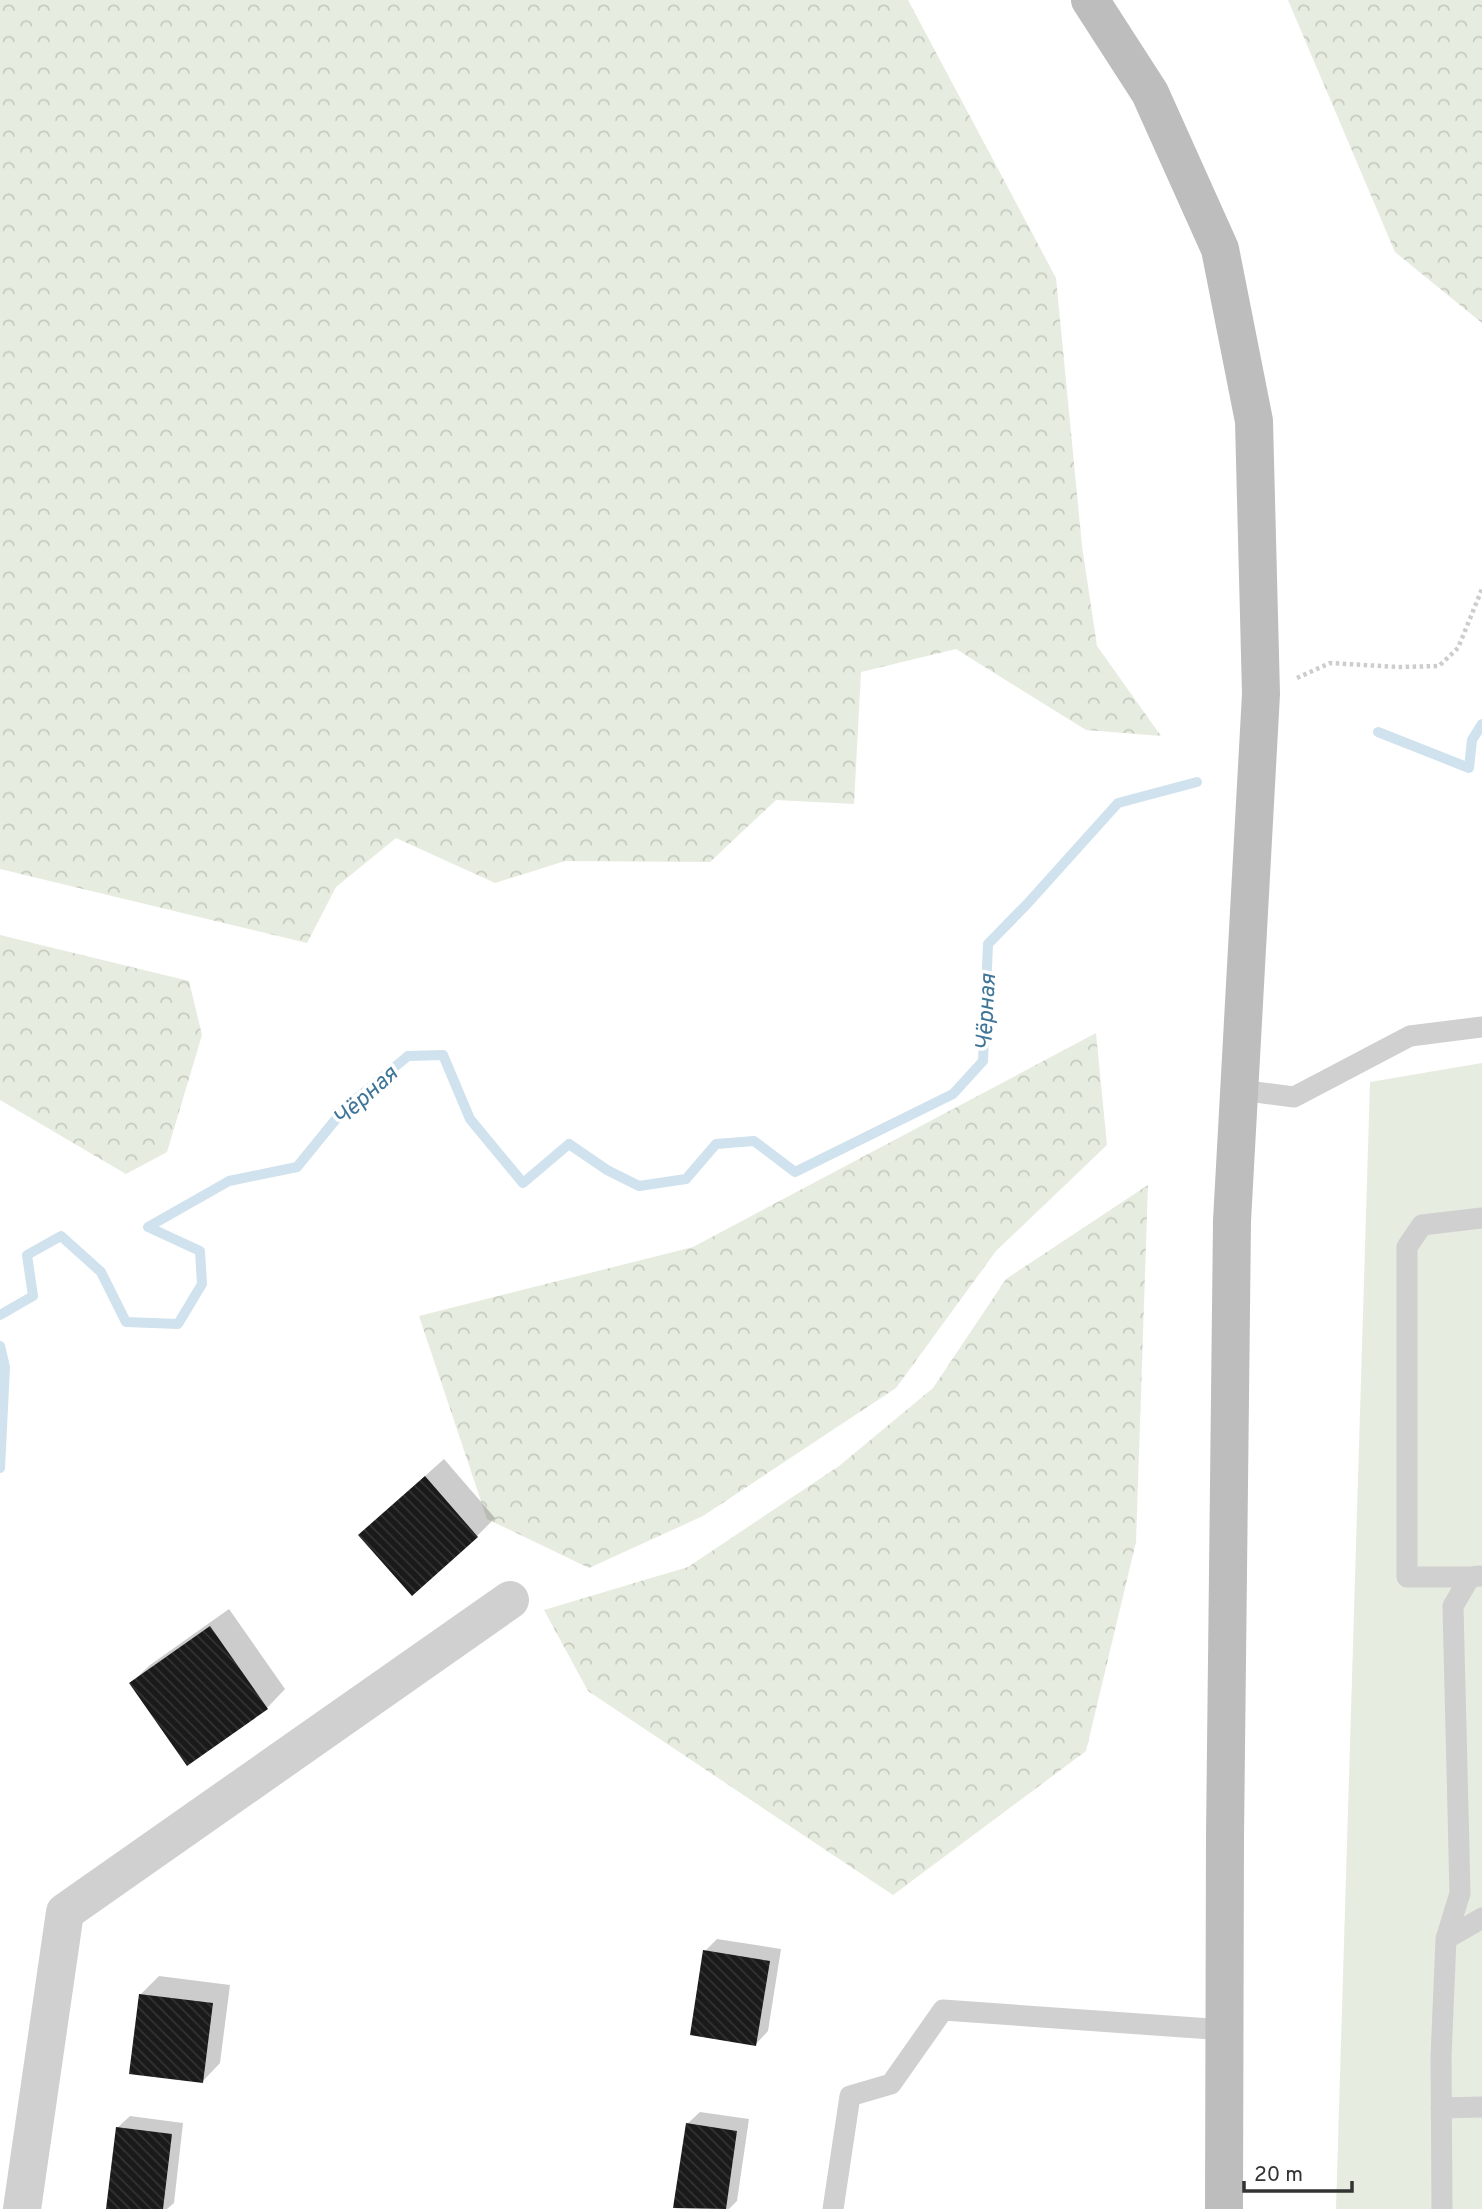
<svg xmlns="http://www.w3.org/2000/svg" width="1482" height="2209" font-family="Overpass,sans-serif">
  <defs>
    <pattern id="forest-crowns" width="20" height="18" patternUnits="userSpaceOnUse" patternTransform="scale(1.75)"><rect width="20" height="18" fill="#e6ecdf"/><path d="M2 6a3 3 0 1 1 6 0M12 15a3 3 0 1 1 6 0" fill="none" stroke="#c6cbc0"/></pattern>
    <pattern id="building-back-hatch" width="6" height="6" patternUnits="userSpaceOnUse" patternTransform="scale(1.75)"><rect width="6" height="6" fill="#1a1a1a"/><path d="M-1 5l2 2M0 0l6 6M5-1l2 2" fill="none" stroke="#333"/></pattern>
  </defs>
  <rect width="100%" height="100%" fill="#fff"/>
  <!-- forest -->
  <path fill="url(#forest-crowns)" d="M 0,0 L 908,0 L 1056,278 L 1082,546 L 1097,646 L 1161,736 L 1086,730 L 956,649 L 861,672 L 854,804 L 776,800 L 710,862 L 565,861 L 495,883 L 396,838 L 336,887 L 307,943 L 0,869 Z
    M 1288,0 L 1482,0 L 1482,323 L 1395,252 Z
    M 0,935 L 189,981 L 202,1035 L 167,1152 L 126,1174 L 0,1100 Z
    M 1096,1033 L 1107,1145 L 996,1251 L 896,1388 L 703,1516 L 589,1568 L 487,1519 L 419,1316 L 693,1247 Z
    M 1148,1185 L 1136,1542 L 1086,1751 L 893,1895 L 588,1691 L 544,1610 L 688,1567 L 839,1466 L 933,1388 L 1006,1279 Z"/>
  <!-- green -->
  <path fill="#e6ecdf" d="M 1482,1063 L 1482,2209 L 1336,2209 L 1370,1082 Z"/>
  <!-- shadow -->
  <path fill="#0003" d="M 444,1459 L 495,1518 L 477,1536 L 379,1517 Z
    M 229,1609 L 285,1689 L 267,1708 L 131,1683 L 150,1665 Z
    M 717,1939 L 781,1949 L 768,2031 L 756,2044 L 705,1951 Z
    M 159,1976 L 230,1985 L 220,2063 L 202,2082 L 140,1995 Z
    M 700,2112 L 749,2119 L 737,2201 L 729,2209 L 675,2206 L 687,2124 Z
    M 130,2116 L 183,2123 L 174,2203 L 167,2209 L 113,2209 L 117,2128 Z"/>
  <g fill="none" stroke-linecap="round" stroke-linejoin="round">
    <!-- stream -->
    <path stroke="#cfe2ee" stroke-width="10" d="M 1378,732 L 1469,768 L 1472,740 L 1482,724
      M 0,1315 L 33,1296 L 27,1255 L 61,1236 L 101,1272 L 126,1322 L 178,1324 L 202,1284 L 200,1251 L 148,1227 L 229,1181 L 297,1167 L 345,1108 L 408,1056 L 443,1055 L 470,1119 L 523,1183 L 569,1144 L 607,1170 L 639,1186 L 686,1179 L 716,1144 L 754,1141 L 795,1172 L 953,1094 L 983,1061 L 988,944 L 1028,903 L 1118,803 L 1197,782
      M 0,1346 L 5,1367 L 0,1468"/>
  </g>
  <!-- building -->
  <path fill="url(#building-back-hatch)" d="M 425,1476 L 478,1537 L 412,1596 L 358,1535 Z
    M 210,1626 L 268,1709 L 187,1766 L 129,1683 Z
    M 703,1950 L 770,1961 L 756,2046 L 690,2035 Z
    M 139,1994 L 213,2003 L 203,2083 L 129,2074 Z
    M 686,2123 L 737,2131 L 726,2209 L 673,2208 Z
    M 116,2127 L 172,2134 L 163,2209 L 106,2209 Z"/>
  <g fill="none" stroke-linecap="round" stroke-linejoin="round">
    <!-- path -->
    <path stroke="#cdcdcd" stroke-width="4.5" stroke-dasharray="3.5 3.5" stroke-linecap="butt" d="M 1297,678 L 1330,663 L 1398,667 L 1439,666 L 1458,648 L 1482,589"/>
    <!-- lane -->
    <path stroke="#d0d0d0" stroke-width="21" d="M 1239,1090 L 1294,1097 L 1410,1036 L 1482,1027
      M 1470,1577 L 1407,1577 L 1407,1247 L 1422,1225 L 1482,1218
      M 1446,1939 L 1460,1893 L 1453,1606 L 1470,1577 L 1480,1576
      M 1441,2108 L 1482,2107
      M 833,2209 L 850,2096 L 891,2084 L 943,2010 L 1225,2030
      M 1442,2209 L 1441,2057 L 1446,1939 L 1482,1918"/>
    <!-- street -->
    <path stroke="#d0d0d0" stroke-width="38" d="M 22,2209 L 65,1912 L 510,1600"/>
    <!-- secondary -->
    <path stroke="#bdbdbd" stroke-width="38" d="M 1090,0 L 1150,93 L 1220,249 L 1254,421 L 1261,694 L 1232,1221 L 1225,1836 L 1224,2209"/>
  </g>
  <g text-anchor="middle" stroke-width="7" stroke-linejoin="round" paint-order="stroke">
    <!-- water labels -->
    <g font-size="23" font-style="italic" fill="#3f7597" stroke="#fff">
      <text transform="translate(985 1012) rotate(-87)" y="8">Чёрная</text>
      <text transform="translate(365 1095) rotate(-42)" y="8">Чёрная</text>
    </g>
  </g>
  <!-- scale -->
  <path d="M1244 2181v10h108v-10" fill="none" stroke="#333333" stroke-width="3.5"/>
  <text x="1254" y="2181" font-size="21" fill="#333333" stroke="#ffffff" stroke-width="5" paint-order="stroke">20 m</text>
</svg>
